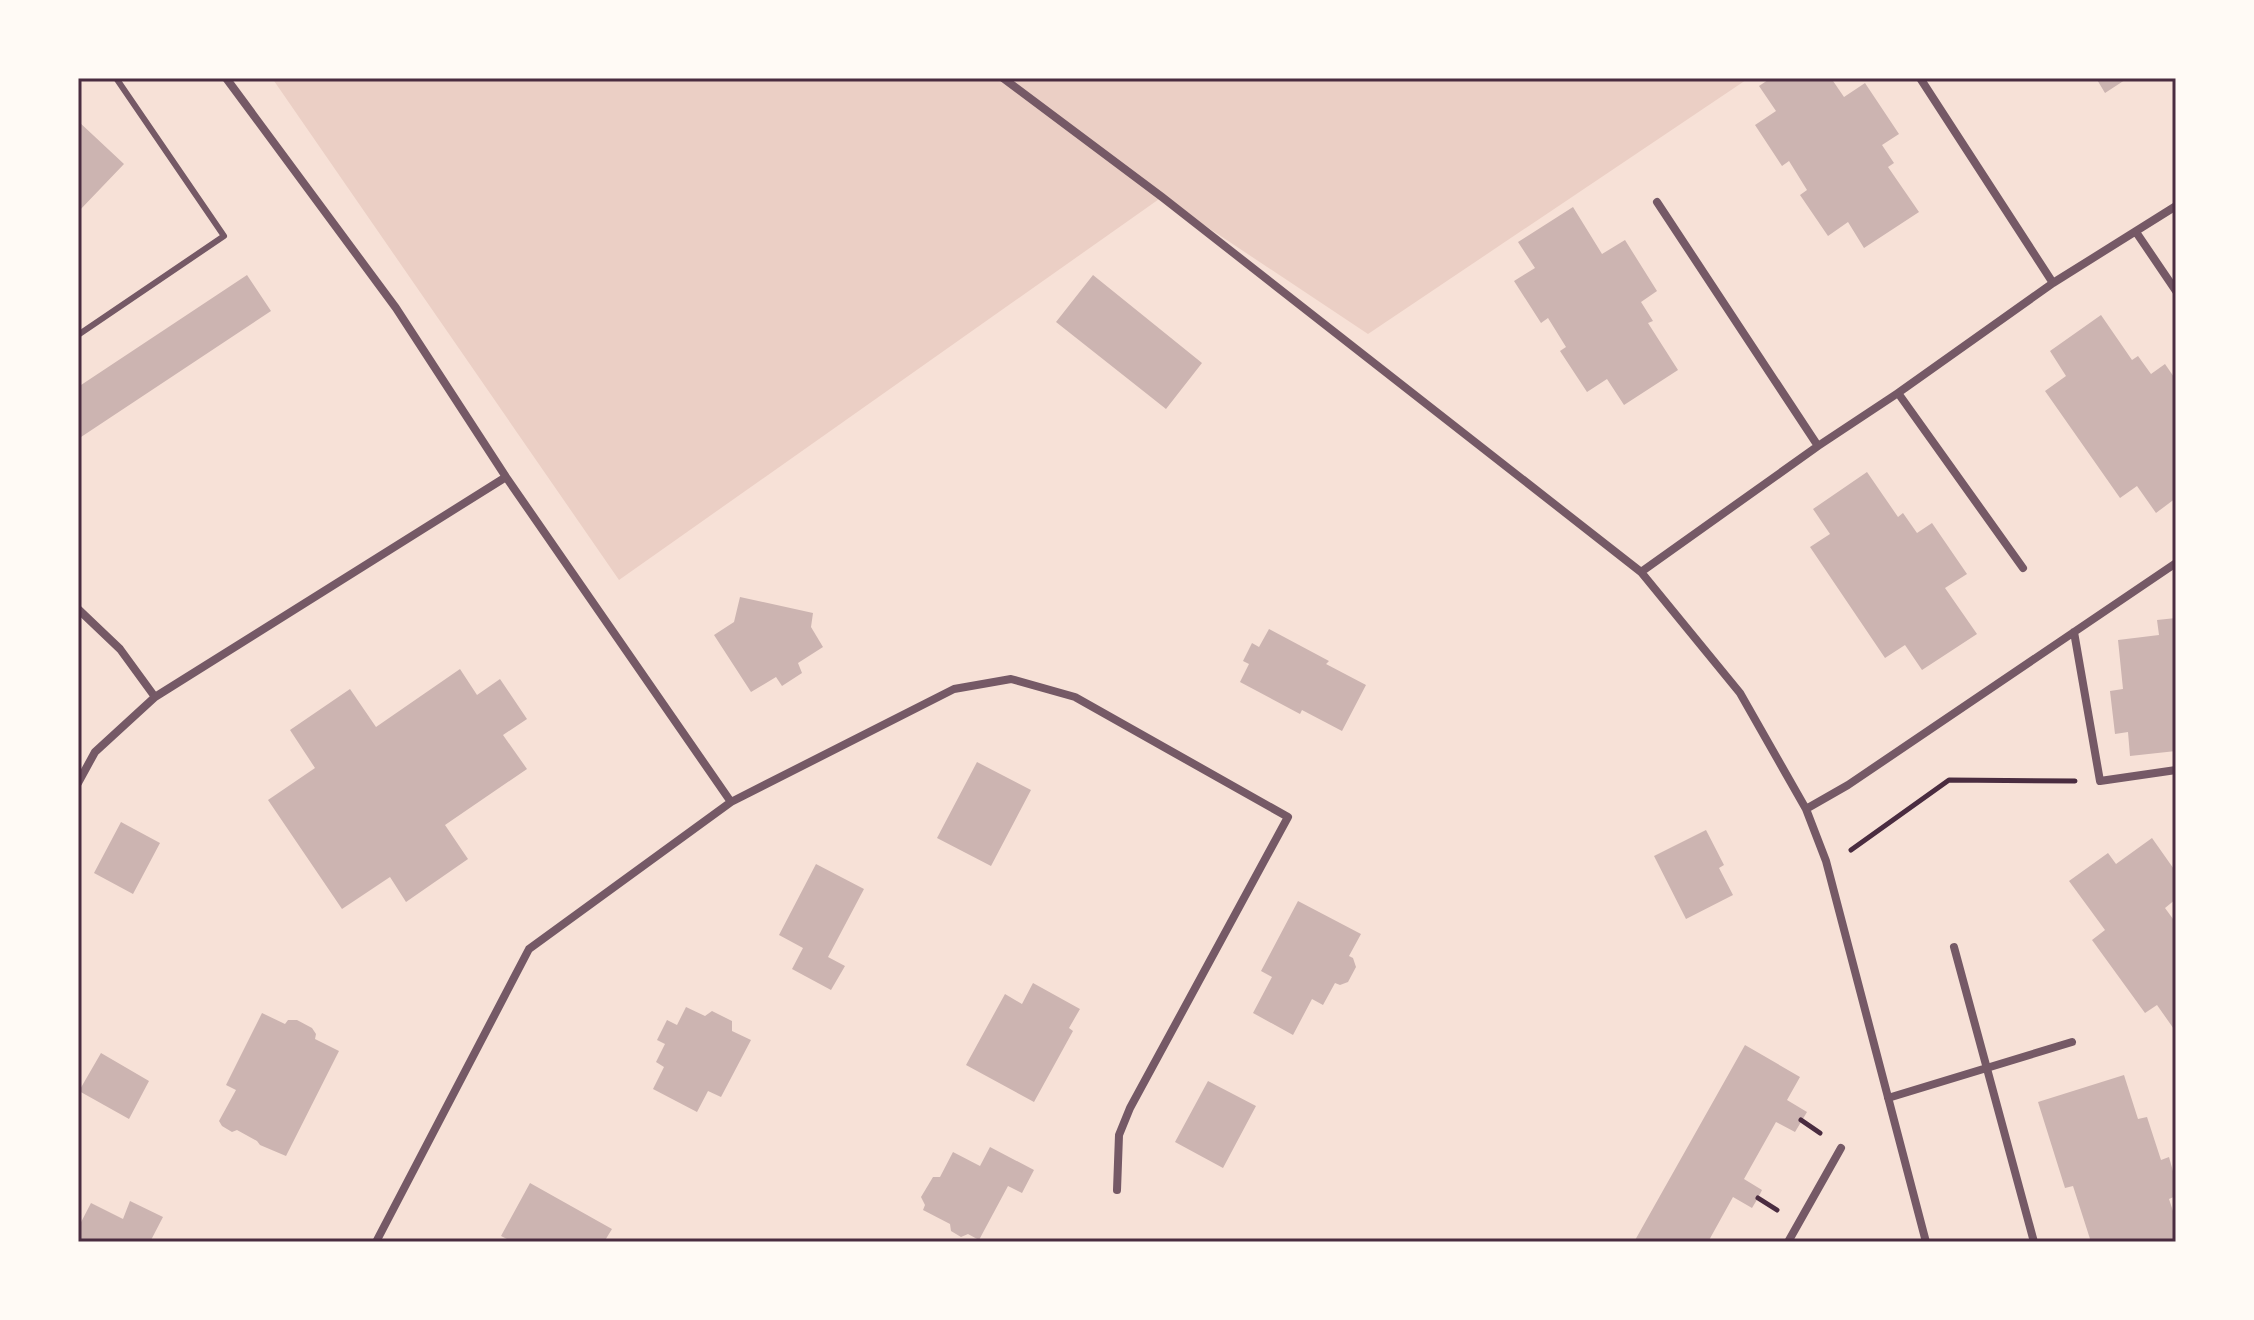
<svg xmlns="http://www.w3.org/2000/svg" width="2254" height="1320" font-family="'Crimson Pro',serif">
  <rect width="100%" height="100%" fill="#f7e1d7"/>
  <!-- green -->
  <path fill="#ebcfc5" d="M 272,78 L 1749,78 L 1368,334 L 1162,197 L 619,580 Z"/>
  <!-- building -->
  <path fill="#ccb4b1" d="M 1771,78 L 1831,78 L 1844,97 L 1865,83 L 1899,134 L 1882,145 L 1894,163 L 1888,167 L 1919,212 L 1864,248 L 1848,222 L 1828,236 L 1800,195 L 1807,190 L 1789,161 L 1782,166 L 1755,125 L 1776,111 L 1759,86 Z
    M 2096,78 L 2128,78 L 2105,93 Z
    M 78,121 L 124,164 L 78,212 Z
    M 1573,207 L 1602,254 L 1625,240 L 1657,291 L 1641,302 L 1653,321 L 1648,323 L 1678,370 L 1624,405 L 1607,379 L 1587,392 L 1560,351 L 1566,347 L 1548,318 L 1541,323 L 1514,281 L 1535,268 L 1518,242 Z
    M 247,275 L 271,311 L 78,439 L 78,387 Z
    M 1093,275 L 1202,363 L 1166,409 L 1056,322 Z
    M 2101,315 L 2132,360 L 2138,356 L 2151,374 L 2165,364 L 2176,380 L 2176,498 L 2156,513 L 2137,486 L 2120,498 L 2045,391 L 2066,376 L 2050,351 Z
    M 1867,472 L 1898,517 L 1903,513 L 1917,533 L 1932,523 L 1967,574 L 1945,588 L 1977,634 L 1922,670 L 1905,645 L 1885,658 L 1810,547 L 1830,534 L 1813,509 Z
    M 740,597 L 813,613 L 811,627 L 823,647 L 798,663 L 802,673 L 782,686 L 776,677 L 751,692 L 714,635 L 734,622 Z
    M 2176,618 L 2176,751 L 2130,756 L 2128,732 L 2115,734 L 2110,691 L 2123,689 L 2118,640 L 2159,635 L 2157,620 Z
    M 1269,629 L 1329,661 L 1326,664 L 1366,685 L 1342,731 L 1302,710 L 1300,714 L 1240,682 L 1249,664 L 1243,661 L 1252,643 L 1259,647 Z
    M 460,669 L 477,695 L 500,679 L 527,719 L 503,735 L 527,769 L 445,825 L 468,859 L 406,902 L 390,877 L 342,909 L 268,800 L 315,768 L 290,730 L 350,689 L 376,727 Z
    M 977,762 L 1031,790 L 991,866 L 937,838 Z
    M 121,822 L 160,843 L 133,894 L 94,873 Z
    M 1706,830 L 1724,865 L 1719,868 L 1733,895 L 1686,919 L 1654,856 Z
    M 2152,838 L 2176,872 L 2176,899 L 2165,908 L 2176,923 L 2176,1032 L 2157,1005 L 2145,1013 L 2092,940 L 2105,930 L 2069,881 L 2108,853 L 2116,864 Z
    M 816,864 L 864,889 L 828,957 L 845,966 L 831,990 L 792,969 L 803,948 L 779,935 Z
    M 1298,901 L 1361,934 L 1349,956 L 1353,958 L 1356,967 L 1348,982 L 1340,985 L 1335,983 L 1323,1005 L 1312,999 L 1293,1035 L 1253,1013 L 1272,977 L 1261,971 Z
    M 1033,983 L 1080,1009 L 1069,1028 L 1073,1031 L 1034,1102 L 966,1065 L 1005,994 L 1022,1004 Z
    M 686,1007 L 705,1016 L 712,1011 L 732,1021 L 732,1031 L 751,1040 L 721,1097 L 708,1091 L 697,1112 L 653,1089 L 664,1067 L 656,1062 L 665,1044 L 657,1040 L 667,1020 L 677,1025 Z
    M 262,1013 L 285,1024 L 288,1020 L 297,1020 L 312,1028 L 316,1034 L 315,1039 L 339,1051 L 286,1156 L 260,1145 L 257,1141 L 237,1130 L 232,1132 L 222,1126 L 219,1121 L 236,1090 L 226,1085 Z
    M 1745,1045 L 1800,1077 L 1787,1100 L 1807,1112 L 1795,1132 L 1776,1122 L 1744,1179 L 1762,1190 L 1758,1198 L 1752,1208 L 1733,1197 L 1708,1242 L 1634,1242 Z
    M 101,1053 L 149,1081 L 129,1119 L 79,1091 Z
    M 2124,1075 L 2138,1119 L 2147,1117 L 2161,1160 L 2169,1157 L 2176,1182 L 2176,1196 L 2169,1199 L 2176,1220 L 2176,1242 L 2091,1242 L 2073,1186 L 2065,1188 L 2038,1102 Z
    M 1208,1081 L 1256,1106 L 1223,1168 L 1175,1142 Z
    M 990,1147 L 1034,1170 L 1022,1193 L 1008,1186 L 979,1240 L 968,1234 L 961,1237 L 951,1231 L 950,1224 L 923,1210 L 925,1205 L 921,1197 L 933,1177 L 940,1177 L 953,1152 L 980,1166 Z
    M 530,1183 L 612,1229 L 604,1242 L 513,1242 L 501,1236 Z
    M 130,1201 L 163,1217 L 150,1242 L 78,1242 L 78,1228 L 91,1203 L 123,1219 Z"/>
  <g fill="none" stroke-linecap="round" stroke-linejoin="round">
    <!-- path -->
    <path stroke="#4a2c40" stroke-width="5" d="M 1851,850 L 1949,780 L 2075,781
      M 1801,1120 L 1820,1133
      M 1758,1198 L 1777,1210"/>
    <!-- service -->
    <path stroke="#755966" stroke-width="6" d="M 78,335 L 224,236 L 116,78"/>
    <!-- minor -->
    <path stroke="#755966" stroke-width="8" d="M 226,78 L 396,308 L 506,477 L 731,802
      M 1003,78 L 1162,197 L 1641,572 L 1740,693 L 1806,809 L 1826,861 L 1926,1242
      M 1920,78 L 2053,283
      M 1657,202 L 1818,446
      M 2136,232 L 2176,291
      M 1898,393 L 2023,568
      M 1641,572 L 1818,446 L 1898,393 L 2053,283 L 2176,206
      M 78,609 L 120,649 L 155,697
      M 2074,632 L 2100,781 L 2176,770
      M 78,783 L 95,752 L 155,697 L 506,477
      M 1806,809 L 1848,785 L 2176,563
      M 1954,947 L 2034,1242
      M 1888,1098 L 2072,1042
      M 376,1242 L 529,949 L 731,802 L 954,689 L 1011,679 L 1075,697 L 1288,817 L 1130,1108 L 1119,1135 L 1117,1190
      M 1788,1242 L 1841,1148"/>
  </g>
  <!-- border -->
  <rect width="2254" height="1320" fill="none" stroke="#fffaf5" stroke-width="160"/>
  <rect x="80" y="80" width="2094" height="1160" fill="none" stroke="#4a2c40" stroke-width="3"/>
</svg>
